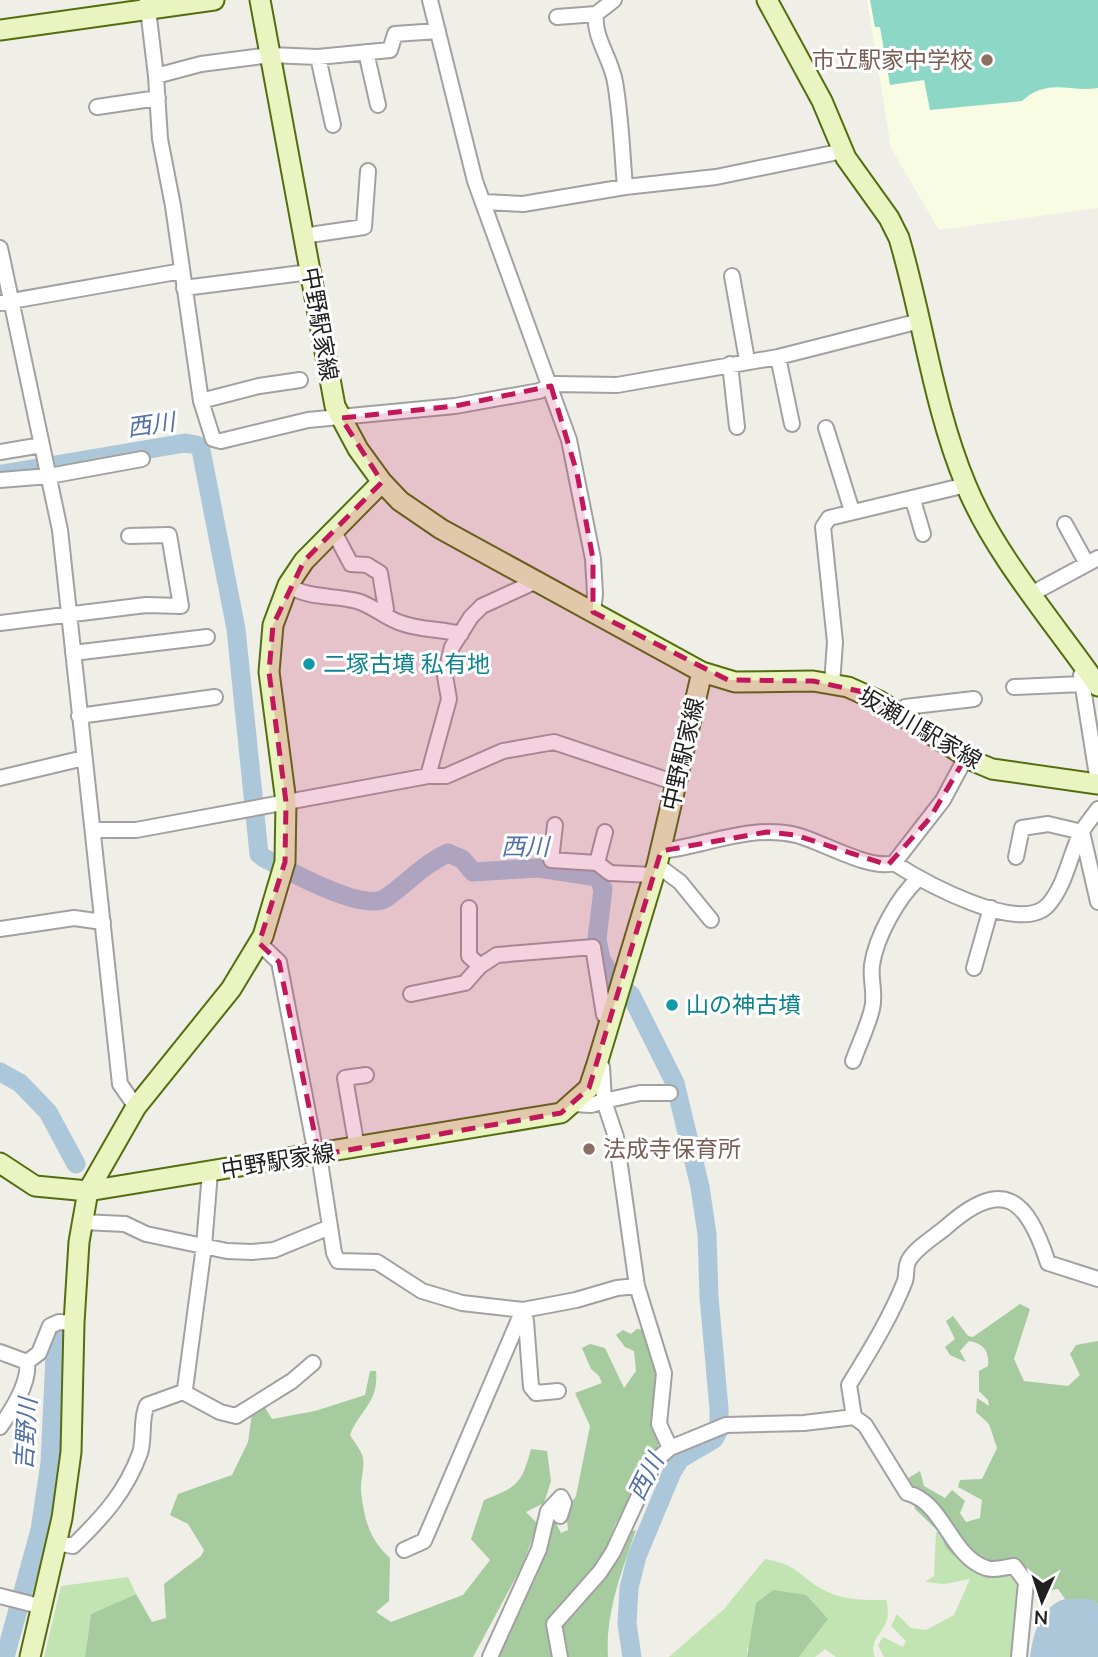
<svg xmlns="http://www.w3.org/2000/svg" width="1098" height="1657" font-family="'Nunito Sans','Noto Sans JP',sans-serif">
  <rect width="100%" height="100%" fill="#efeee7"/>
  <!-- education -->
  <path fill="#f8fce3" d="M 867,0 L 1098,0 L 1098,208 L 939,230 L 891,148 Z"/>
  <!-- grass -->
  <path fill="#c2e4b2" d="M 936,1532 L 939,1532 L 946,1548 L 999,1566 L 1022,1586 L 1014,1657 L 884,1657 L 878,1645 L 883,1637 L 903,1647 L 906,1641 L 891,1626 L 897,1614 L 911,1628 L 926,1630 L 954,1615 L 970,1579 L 944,1584 L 925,1582 L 934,1576 Z
    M 765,1559 C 799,1565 797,1575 822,1589 C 843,1601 865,1600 887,1600 C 887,1606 889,1613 887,1619 C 884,1633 868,1640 875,1657 L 836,1657 L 825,1649 L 815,1657 L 799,1657 L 828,1619 L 747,1648 L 747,1657 L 669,1657 L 724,1609 Z
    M 128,1577 L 136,1594 L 91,1614 L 85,1657 L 44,1657 L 61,1586 Z"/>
  <!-- forest -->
  <path fill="#a5cb9f" d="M 1020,1304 L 1030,1309 L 1014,1359 L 1024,1381 L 1068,1386 L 1080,1375 L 1070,1354 L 1076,1345 L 1098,1341 L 1098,1604 L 1090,1599 L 1065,1599 L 1058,1589 L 1042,1592 L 999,1566 L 967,1568 L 946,1548 L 939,1532 L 915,1509 L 910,1490 L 902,1482 L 920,1471 L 924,1486 L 945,1498 L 952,1490 L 965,1501 L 960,1513 L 966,1522 L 980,1518 L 982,1500 L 958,1487 L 960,1480 L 982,1479 L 997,1448 L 989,1424 L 976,1412 L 977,1398 L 989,1406 L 988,1400 L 979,1391 L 979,1371 L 988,1366 C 990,1352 983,1343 969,1341 L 960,1351 L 966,1362 L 950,1355 L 945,1347 L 955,1339 L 946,1321 L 953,1316 L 968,1336 L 973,1337 Z
    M 637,1329 L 645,1330 L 658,1362 L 658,1450 L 615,1525 L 604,1554 L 552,1619 L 552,1657 L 495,1657 L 530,1588 L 549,1527 L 556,1523 L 561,1533 L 568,1530 L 566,1511 L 576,1496 L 590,1426 L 575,1393 L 602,1383 L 599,1376 L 591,1369 L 582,1348 L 590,1344 L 605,1348 L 624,1388 L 636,1371 L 634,1351 L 625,1347 L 616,1335 L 623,1330 L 631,1334 Z
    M 370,1371 L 376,1371 C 379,1403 360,1409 350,1435 C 354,1442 362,1451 363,1458 C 365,1469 360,1480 361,1491 C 364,1519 369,1539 390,1558 L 389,1601 L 376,1612 L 391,1622 L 463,1595 L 490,1560 L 471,1539 L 484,1500 C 518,1487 522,1483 531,1449 L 547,1451 L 551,1481 L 544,1503 L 526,1512 L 538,1524 L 522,1566 L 473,1657 L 85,1657 L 91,1614 L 136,1594 L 152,1622 L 166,1618 L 164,1584 L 201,1556 L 204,1550 L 188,1524 L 170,1515 L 178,1494 L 232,1475 L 248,1442 L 252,1413 L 264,1406 L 272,1419 L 315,1411 L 365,1395 Z
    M 636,1530 C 622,1570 605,1614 608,1657 L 563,1657 L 559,1624 L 624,1533 Z
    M 773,1590 L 806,1595 L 828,1619 L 799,1657 L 747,1657 L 756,1603 Z"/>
  <!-- pitch -->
  <path fill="#8cd7c6" d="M 870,0 L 1098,0 L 1098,88 C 1071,93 1048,77 1022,101 L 930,110 L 924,80 L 890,85 L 880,27 L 875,27 Z"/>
  <!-- water -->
  <path fill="#abc7d9" d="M 1065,1599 L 1091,1599 L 1098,1604 L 1098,1657 L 1030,1657 C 1033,1633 1041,1606 1065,1599 Z"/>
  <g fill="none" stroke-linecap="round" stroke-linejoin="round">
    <!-- river -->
    <path stroke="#abc7d9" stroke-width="19" d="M 2,474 L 185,443 L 197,445 L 201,450 L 236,629 L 259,854 L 264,858 C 287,870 363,913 386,898 C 407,883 424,864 448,853 L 462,859 L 473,872 L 538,868 L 598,877 L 603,889 L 597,939 L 601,959 L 613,980 L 631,995 L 675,1083 L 700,1187 L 707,1234 L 709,1297 L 719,1409 L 719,1430 L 714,1439 L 680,1459 L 672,1472 L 637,1556 L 629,1588 L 627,1624 L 632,1657
      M 0,1072 L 20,1083 L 48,1112 L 76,1164
      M 5,1657 L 40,1530 L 50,1463 L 56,1335"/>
    <!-- street casing -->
    <g stroke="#a1a1a1" stroke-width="18">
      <path id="street" d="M 430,0 L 475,181 L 569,440 L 593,559 L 595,594 L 593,612
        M 147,1 L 156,76 L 160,139 L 173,206 L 201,401 L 213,439 L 221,441 L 308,420 L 455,406 L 539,391 L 555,384 L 617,385 L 778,357 L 920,321
        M 596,14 C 593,37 611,58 615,82 C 621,116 622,152 625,187
        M 557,17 L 596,14 L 614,0
        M 366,52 L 378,105
        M 318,57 L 333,125
        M 156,76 L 201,64 L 270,55 L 318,57 L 390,50 L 395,34 L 438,31
        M 97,107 L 158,98
        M 483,202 L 523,204 L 625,187 L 716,177 L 843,151
        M 303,236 L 364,227 L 368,171
        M 0,248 L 60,530 L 120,1084 L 136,1107
        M 732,276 L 747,360
        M 184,288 L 310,272
        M 0,303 L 182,271
        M 778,357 L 792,424
        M 730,364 L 737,427
        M 201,401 L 259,386 L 300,380
        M 826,428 L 852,511
        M 0,452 L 42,445
        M 0,480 L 49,476 L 142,459
        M 913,500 L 923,534
        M 1065,524 L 1087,564
        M 333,530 L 351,564 L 367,565 L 380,573 L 386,609 L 383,614
        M 288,585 C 308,599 334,595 357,601 C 374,606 385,618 401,623 C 420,630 441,629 461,634
        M 1033,593 L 1098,558
        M 0,623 L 146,605 L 181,606 L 169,535 L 129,536
        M 73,653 L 207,637
        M 1087,669 L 1081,675 L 1098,782
        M 832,684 L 835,642 L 823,527 L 829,518 L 966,485
        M 1014,687 L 1082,684
        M 899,714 L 905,707 L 974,699
        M 79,716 L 215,697
        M 428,776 L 449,699 L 445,676 L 452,647 L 471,617 L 482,606 L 539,580
        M 0,778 L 84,758
        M 555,825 L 551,860 L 597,863 L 610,873 L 653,875
        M 93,830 L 136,830 L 428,776 L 446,776 L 503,751 L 554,742 L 676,783
        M 661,851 C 705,846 751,824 796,835 C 821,841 870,871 894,863 L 943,800 L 966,757
        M 1016,857 L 1022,828 L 1048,824 L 1082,832 L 1098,902
        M 597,863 L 605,832
        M 894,863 C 922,881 1020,936 1048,905 C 1067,883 1069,855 1082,831 C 1087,823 1093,816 1098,809
        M 657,865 L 680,882 L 711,920
        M 469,908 L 469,956 L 480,966
        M 0,929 L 74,918 L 103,922
        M 259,943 L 279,962 L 315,1149 L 319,1155 L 334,1253 L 338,1261 L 377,1262 L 422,1291 L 462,1303 L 523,1310 L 576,1300 L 617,1288 L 637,1286
        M 974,968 L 991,908
        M 411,994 L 465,983 L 480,966 L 497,955 L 593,947 L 604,1015 L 611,1019
        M 853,1061 C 859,1044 868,1026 872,1009 C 876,994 870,980 872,965 C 876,937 898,897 919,878
        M 670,1093 L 640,1093 L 604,1101 L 616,1137 L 637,1286 L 664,1373 L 659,1424 L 670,1448
        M 572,1104 L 591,1105 L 604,1101 L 602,1067 L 598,1064
        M 357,1148 L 345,1078 L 366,1075
        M 82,1222 L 125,1224 L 146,1234 L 227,1251 L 252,1252 L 274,1250 L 330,1227
        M 523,1310 L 526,1321 L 531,1387 L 536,1393 L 558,1391
        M 0,1352 L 27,1362 L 39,1353 L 50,1326 L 59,1322 L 74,1323
        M 183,1392 L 220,1412 L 236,1416 L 292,1381 L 313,1363
        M 854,1417 L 849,1385 C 869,1352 891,1317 905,1281 C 907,1275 905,1266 909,1260 C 916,1248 934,1237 945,1228 C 1003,1176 1027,1198 1048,1263 L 1098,1279
        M 0,1427 C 12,1410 30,1383 27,1362
        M 56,1543 L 73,1546 C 102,1518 126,1492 140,1453 C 145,1438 140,1420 147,1405 L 183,1392 L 185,1389 L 204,1246 L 210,1172
        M 404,1550 L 424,1541 L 523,1310
        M 0,1596 L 43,1607
        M 490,1657 L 539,1549 L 548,1511 L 561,1497 L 564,1503 L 560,1516
        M 560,1657 L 554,1624 L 600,1572 L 613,1552 L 655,1461 L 670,1448 L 726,1425 L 804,1423 L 854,1417 L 865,1425 L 907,1493 C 944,1502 950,1556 986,1568 C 994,1571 1005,1567 1014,1566 L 1026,1582 L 1019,1657"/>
    </g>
    <!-- secondary casing -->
    <g stroke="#546e0f" stroke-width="23">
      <path id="secondary" d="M 260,0 L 335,406 L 358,449 L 382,482 L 400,501 L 441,529 L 702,672 L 735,682 L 813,681 L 848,687 L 879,701 L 973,761 L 992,769 L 1098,784
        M 767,0 L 822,101 L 846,158 L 889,218 L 899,238 C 923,319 933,406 966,485 C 994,554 1055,624 1098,686
        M 0,30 L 214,0
        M 0,1163 L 35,1186 L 88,1191 L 561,1113 L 589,1088 L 597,1064 L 657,865 L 702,672
        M 30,1657 L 62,1518 L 71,1452 L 74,1323 L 79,1242 L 88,1191 L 136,1107 L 231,989 L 263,936 L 285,862 L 286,802 L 269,672 L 273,625 L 288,585 L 304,561 L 382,482"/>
    </g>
    <!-- street -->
    <use href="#street" stroke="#fff" stroke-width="14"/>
    <!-- secondary -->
    <use href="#secondary" stroke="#e9f4c0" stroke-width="19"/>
  </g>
  <!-- marked area -->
  <path fill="#c2185b" fill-opacity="0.2" stroke="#c2185b" stroke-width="5" stroke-dasharray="14 9" stroke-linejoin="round" d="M 551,386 L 577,473 L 593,559 L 593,612 L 728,680 L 813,681 L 863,692 L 966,757 L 930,818 L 888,865 L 795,835 L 767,832 L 661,851 L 589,1088 L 561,1113 L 319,1155 L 279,962 L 259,943 L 285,862 L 286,802 L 269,672 L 273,625 L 304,561 L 382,482 L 341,418 L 455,406 Z"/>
  <!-- markers -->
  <g fill="#8d6e63" stroke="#fff" stroke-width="2.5">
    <circle cx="987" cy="60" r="7"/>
    <circle cx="589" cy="1149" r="7"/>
  </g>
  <g fill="#0f9aa8" stroke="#fff" stroke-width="2.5">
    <circle cx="309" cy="664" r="7"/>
    <circle cx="672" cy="1005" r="7"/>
  </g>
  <g text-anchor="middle" stroke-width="6" stroke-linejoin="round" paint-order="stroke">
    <!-- education labels -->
    <g font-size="23" fill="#785e54" stroke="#fff" text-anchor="end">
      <text x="973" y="68">市立駅家中学校</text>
      <text x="603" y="1157" text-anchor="start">法成寺保育所</text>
    </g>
    <!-- street labels -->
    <g font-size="23" fill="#202020" stroke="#fff">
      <text transform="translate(320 324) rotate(80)" y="8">中野駅家線</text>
      <text transform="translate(920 728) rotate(30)" y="8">坂瀬川駅家線</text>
      <text transform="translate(683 754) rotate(-77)" y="8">中野駅家線</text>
      <text transform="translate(278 1161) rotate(-9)" y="8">中野駅家線</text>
    </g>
    <!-- culture labels -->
    <g font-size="23" fill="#0d838f" stroke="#fff" text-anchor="start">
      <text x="323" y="672">二塚古墳 私有地</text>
      <text x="686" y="1013">山の神古墳</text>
    </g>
    <!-- water labels -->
    <g font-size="24" font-style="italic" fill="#5470a7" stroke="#fff">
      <text transform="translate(151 425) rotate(-8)" y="8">西川</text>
      <text x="525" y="855">西川</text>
      <text transform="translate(26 1434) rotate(-86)" y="8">吉野川</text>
      <text transform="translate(646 1477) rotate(-63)" y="8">西川</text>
    </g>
  </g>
  <!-- north arrow -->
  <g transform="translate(1042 1601) rotate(183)" stroke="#ffffff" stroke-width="5" paint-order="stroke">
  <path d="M0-5L12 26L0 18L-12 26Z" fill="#202020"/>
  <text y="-10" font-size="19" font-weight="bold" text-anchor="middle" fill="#202020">N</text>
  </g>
</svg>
